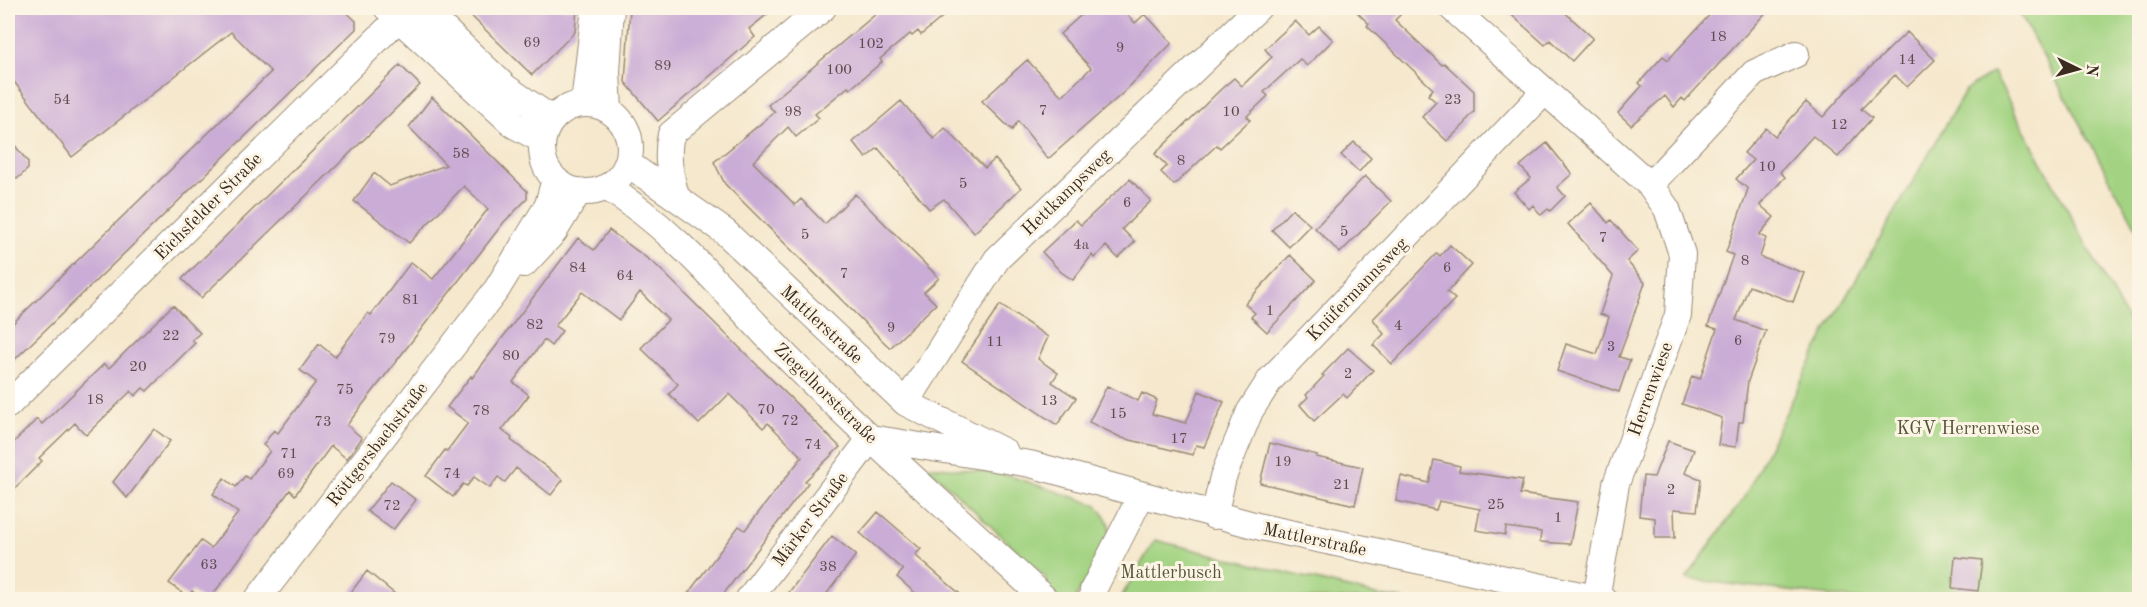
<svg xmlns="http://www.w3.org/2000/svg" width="2147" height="607" font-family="'Old Standard TT',serif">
  <rect width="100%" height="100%" fill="#fcf5e5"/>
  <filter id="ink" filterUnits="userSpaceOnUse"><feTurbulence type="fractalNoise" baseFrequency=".0167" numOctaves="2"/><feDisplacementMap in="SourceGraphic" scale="12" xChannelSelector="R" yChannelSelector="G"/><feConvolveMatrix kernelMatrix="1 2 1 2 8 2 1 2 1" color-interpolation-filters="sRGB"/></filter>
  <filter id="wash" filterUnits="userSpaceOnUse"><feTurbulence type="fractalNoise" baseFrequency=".008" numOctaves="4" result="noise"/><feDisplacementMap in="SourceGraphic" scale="24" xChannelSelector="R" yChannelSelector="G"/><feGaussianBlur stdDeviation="1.35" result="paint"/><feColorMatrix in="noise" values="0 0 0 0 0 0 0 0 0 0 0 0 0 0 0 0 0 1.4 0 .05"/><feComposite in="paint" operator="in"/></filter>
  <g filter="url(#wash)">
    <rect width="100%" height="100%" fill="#f5e8cd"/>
    <!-- green -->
    <path fill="#a3d382" stroke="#6f7e50" stroke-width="1.5" d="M 2017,8 L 2139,8 L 2139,233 Z
      M 1993,72 L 2139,342 L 2139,599 L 1865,600 L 1686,579 L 1745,496 L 1826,331 L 1966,90 Z
      M 927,466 L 1001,473 L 1097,505 C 1102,512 1108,518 1109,526 C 1112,547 1085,581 1075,599 L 1047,599 L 1045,596 L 1047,579 Z
      M 1155,540 L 1380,596 L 1404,599 L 1120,599 Z"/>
    <g id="blocks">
      <!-- building -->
      <path fill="#caacd6" d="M 8,8 L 342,8 L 356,21 L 356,29 L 8,366 L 8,328 L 271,72 L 231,32 L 72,157 L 8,74 Z
        M 463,8 L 577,8 L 575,32 L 532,75 Z
        M 630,8 L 775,8 L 749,29 L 755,37 L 658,121 L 625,82 Z
        M 883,8 L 953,8 L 921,35 L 918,31 L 912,36 L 910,34 L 880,59 L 882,62 L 850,89 L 848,87 L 815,114 L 819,118 L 796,137 L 788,127 L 753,162 L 795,205 L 801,199 L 825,224 L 855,194 L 939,278 L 924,292 L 936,304 L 890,348 L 725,184 L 714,162 L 775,112 L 768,105 Z
        M 1089,8 L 1121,8 L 1135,23 L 1145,14 L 1172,43 L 1123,93 L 1048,159 L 1018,121 L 1012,130 L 982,101 L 1027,60 L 1062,96 L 1091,68 L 1060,34 Z
        M 1353,8 L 1407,8 L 1395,20 L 1442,65 L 1444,63 L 1474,91 L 1474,112 L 1466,121 L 1466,123 L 1447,141 L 1422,117 L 1436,102 L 1428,95 L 1433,89 L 1367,26 L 1369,24 Z
        M 1504,8 L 1560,8 L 1593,38 L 1572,61 L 1550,40 L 1545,45 Z
        M 1716,8 L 1770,8 L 1685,101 L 1682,98 L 1674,107 L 1665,96 L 1631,125 L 1618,113 L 1642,86 L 1639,83 L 1663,56 L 1668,60 Z
        M 1295,21 L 1309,35 L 1319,26 L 1333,40 L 1307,66 L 1300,59 L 1264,92 L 1268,96 L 1247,116 L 1250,120 L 1220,148 L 1217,145 L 1174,185 L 1161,172 L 1167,166 L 1155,154 L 1220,90 L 1234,78 L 1242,86 L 1272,57 L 1265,49 Z
        M 1907,32 L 1935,60 L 1907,87 L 1895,75 L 1861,109 L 1872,118 L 1838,157 L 1813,136 L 1780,172 L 1785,177 L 1760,205 L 1774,217 L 1759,235 L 1766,238 L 1760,257 L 1804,273 L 1793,302 L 1749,286 L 1736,320 L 1766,331 L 1748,381 L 1743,422 L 1739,422 L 1736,447 L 1718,445 L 1722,418 L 1682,404 L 1692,376 L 1700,379 L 1717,329 L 1708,326 L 1733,255 L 1726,252 L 1748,189 L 1736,179 L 1753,160 L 1744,153 L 1766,128 L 1775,136 L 1806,102 L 1823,117 L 1846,91 Z
        M 400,65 L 420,85 L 201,298 L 182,279 Z
        M 432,97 L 527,191 L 527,199 L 504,222 L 347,425 L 362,438 L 347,459 L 331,446 L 295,495 L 290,490 L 209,600 L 203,600 L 192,591 L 188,597 L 169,583 L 201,541 L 211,548 L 238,513 L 213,494 L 224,478 L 236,487 L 245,476 L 249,479 L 270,451 L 263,445 L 274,430 L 278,433 L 316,382 L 300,370 L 319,344 L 335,357 L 368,313 L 371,315 L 411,262 L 433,279 L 488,209 L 464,186 L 409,243 L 354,201 L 374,173 L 390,186 L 446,165 L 409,127 Z
        M 901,101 L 934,139 L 945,128 L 985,168 L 995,159 L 1021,188 L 974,233 L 944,199 L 929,209 L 878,148 L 866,158 L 853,142 Z
        M 8,137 L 28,162 L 28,169 L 17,179 L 8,168 Z
        M 1354,142 L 1371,158 L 1359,172 L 1341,155 Z
        M 1547,143 L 1572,174 L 1557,187 L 1565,196 L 1550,211 L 1548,209 L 1541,215 L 1533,205 L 1529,209 L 1514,192 L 1531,178 L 1520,166 Z
        M 1365,176 L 1391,201 L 1340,253 L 1315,228 Z
        M 1130,179 L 1151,201 L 1122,229 L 1135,242 L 1118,258 L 1106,246 L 1094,258 L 1092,255 L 1073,280 L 1061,272 L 1042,252 L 1076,220 L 1081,225 Z
        M 1591,203 L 1608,223 L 1611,220 L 1638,251 L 1627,261 L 1645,283 L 1619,357 L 1630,360 L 1619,392 L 1557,371 L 1566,344 L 1597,354 L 1609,317 L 1600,314 L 1613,276 L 1568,224 Z
        M 1292,209 L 1310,225 L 1289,247 L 1272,230 Z
        M 609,230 L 656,265 L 840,447 L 805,481 L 808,483 L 719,600 L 683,600 L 739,526 L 745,530 L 802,457 L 768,423 L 763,428 L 729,394 L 699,424 L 669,394 L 678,384 L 641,348 L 668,320 L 640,292 L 619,320 L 582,292 L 555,326 L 562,331 L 551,346 L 544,340 L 513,382 L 529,395 L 502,430 L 512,438 L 511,440 L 563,480 L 551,495 L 516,468 L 505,482 L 498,477 L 490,488 L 474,477 L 467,486 L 463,484 L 453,497 L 426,476 L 445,450 L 447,451 L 468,423 L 447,407 L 471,376 L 472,378 L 578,238 L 594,250 Z
        M 1450,245 L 1472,265 L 1447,292 L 1455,299 L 1392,364 L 1373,345 L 1384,334 L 1373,319 L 1437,253 L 1440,256 Z
        M 1290,255 L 1316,280 L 1267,332 L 1251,317 L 1255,313 L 1245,304 Z
        M 173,305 L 200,333 L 192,340 L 195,343 L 147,391 L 143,388 L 135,396 L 131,391 L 86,435 L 75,423 L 39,458 L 42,461 L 8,495 L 8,448 L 37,419 L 42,424 L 104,364 L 109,368 Z
        M 1000,305 L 1048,337 L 1038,359 L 1058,373 L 1052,382 L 1076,398 L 1057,425 L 962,361 Z
        M 1348,348 L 1373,370 L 1347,398 L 1343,394 L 1314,421 L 1300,405 L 1308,397 L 1306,395 L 1324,376 L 1322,375 Z
        M 1107,386 L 1138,401 L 1142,393 L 1157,400 L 1152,414 L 1186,423 L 1199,391 L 1224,402 L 1204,447 L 1196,445 L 1193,455 L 1122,438 L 1089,422 Z
        M 154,429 L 170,441 L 127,498 L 113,482 Z
        M 1668,441 L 1694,450 L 1685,473 L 1701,479 L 1697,511 L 1674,509 L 1675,538 L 1655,538 L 1655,518 L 1639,516 L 1643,476 L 1654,477 Z
        M 1270,443 L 1317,455 L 1316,457 L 1363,467 L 1355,505 L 1260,483 Z
        M 1434,460 L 1460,466 L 1459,471 L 1523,480 L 1520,494 L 1578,502 L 1570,544 L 1540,542 L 1541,532 L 1506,527 L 1505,535 L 1476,530 L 1480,509 L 1439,501 L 1436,510 L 1396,501 L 1401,476 L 1429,483 Z
        M 391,481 L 416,500 L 393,530 L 367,511 Z
        M 878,512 L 921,549 L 915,555 L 967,600 L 923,600 L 897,577 L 903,570 L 860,533 Z
        M 832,536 L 856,555 L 822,600 L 783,600 Z
        M 1955,557 L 1982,560 L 1978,591 L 1952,588 Z
        M 367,571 L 402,600 L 345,600 Z"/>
    </g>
  </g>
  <g filter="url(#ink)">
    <use href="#blocks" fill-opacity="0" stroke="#988976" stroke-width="1.5"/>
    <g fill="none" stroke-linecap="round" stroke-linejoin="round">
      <!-- minor casing -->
      <g stroke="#988976" stroke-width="28">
        <path id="minor" d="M 387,8 L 514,125 L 542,140
          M 422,8 L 505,87 L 552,119
          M 1452,8 L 1650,185 L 1667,209 L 1682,254 L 1678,315 L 1616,484 L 1596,599
          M 584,104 L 595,8
          M542 148a44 44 0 1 1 88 0a44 44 0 1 1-88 0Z
          M 609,110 L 607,72 L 611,8
          M 627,163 L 725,232 L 906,403 L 1005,452
          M 1650,185 L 1754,73 L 1796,54
          M 606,187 C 676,229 727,296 784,354 C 868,439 958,518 1046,600
          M 676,196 C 670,174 666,157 671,134 L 823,8
          M 524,264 L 554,232 L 579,191
          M 906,403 L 997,259 L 1258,8
          M 8,405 L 409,8
          M 871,438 L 1030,464 L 1261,527 L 1604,600
          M 1214,516 L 1223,477 L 1250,411 L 1270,380 L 1545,91
          M 257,600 L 497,289 L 548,205 L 555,179
          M 748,600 L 871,438
          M 1092,600 L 1093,590 L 1141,496"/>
      </g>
      <!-- minor -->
      <use href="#minor" stroke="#fff" stroke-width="26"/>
    </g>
  </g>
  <g text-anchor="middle" stroke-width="6" stroke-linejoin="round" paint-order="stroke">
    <!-- number labels -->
    <g font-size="15" fill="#5f4a4c">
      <text x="1718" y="41">18</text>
      <text x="532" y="47">69</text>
      <text x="871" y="48">102</text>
      <text x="1120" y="52">9</text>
      <text x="1907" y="64">14</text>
      <text x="663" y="70">89</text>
      <text x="839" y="74">100</text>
      <text x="62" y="104">54</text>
      <text x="1453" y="104">23</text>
      <text x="1043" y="115">7</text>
      <text x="793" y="116">98</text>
      <text x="1231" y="116">10</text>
      <text x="1839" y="129">12</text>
      <text x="461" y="158">58</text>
      <text x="1181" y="165">8</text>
      <text x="1767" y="171">10</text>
      <text x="963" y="188">5</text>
      <text x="1127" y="207">6</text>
      <text x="1344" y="236">5</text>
      <text x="805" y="239">5</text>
      <text x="1603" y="242">7</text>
      <text x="1081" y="249">4a</text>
      <text x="1745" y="265">8</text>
      <text x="578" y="272">84</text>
      <text x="1447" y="272">6</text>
      <text x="844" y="278">7</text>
      <text x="625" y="280">64</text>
      <text x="411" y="304">81</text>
      <text x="1270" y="315">1</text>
      <text x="535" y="329">82</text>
      <text x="1398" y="330">4</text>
      <text x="891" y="332">9</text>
      <text x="171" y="340">22</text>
      <text x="387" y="343">79</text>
      <text x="1738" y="345">6</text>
      <text x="995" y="346">11</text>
      <text x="1611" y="351">3</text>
      <text x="511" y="360">80</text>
      <text x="138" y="371">20</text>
      <text x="1348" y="378">2</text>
      <text x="345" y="394">75</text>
      <text x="95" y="404">18</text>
      <text x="1049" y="405">13</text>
      <text x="766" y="414">70</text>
      <text x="481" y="415">78</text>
      <text x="1118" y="418">15</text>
      <text x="790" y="425">72</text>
      <text x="323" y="426">73</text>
      <text x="1179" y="443">17</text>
      <text x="813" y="449">74</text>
      <text x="289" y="458">71</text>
      <text x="1283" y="466">19</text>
      <text x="286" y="478">69</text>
      <text x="452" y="478">74</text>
      <text x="1342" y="489">21</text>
      <text x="1671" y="494">2</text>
      <text x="1496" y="509">25</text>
      <text x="392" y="510">72</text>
      <text x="1558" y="522">1</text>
      <text x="209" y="569">63</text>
      <text x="828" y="571">38</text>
    </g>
    <!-- street labels -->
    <g font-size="18" fill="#3b2a1e" stroke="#fcf5e5">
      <text transform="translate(1066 192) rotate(-44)" y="6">Hettkampsweg</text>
      <text transform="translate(208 206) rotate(-45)" y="6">Eichsfelder Straße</text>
      <text transform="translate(1357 289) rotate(-46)" y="6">Knüfermannsweg</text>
      <text transform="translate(822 324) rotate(43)" y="6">Mattlerstraße</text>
      <text transform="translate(1650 389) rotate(-70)" y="6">Herrenwiese</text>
      <text transform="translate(826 393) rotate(44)" y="6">Ziegelhorststraße</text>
      <text transform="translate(377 444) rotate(-52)" y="6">Röttgersbachstraße</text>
      <text transform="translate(810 519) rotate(-53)" y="6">Märker Straße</text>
      <text transform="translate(1315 539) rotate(12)" y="6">Mattlerstraße</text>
    </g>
    <!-- park labels -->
    <g font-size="18" fill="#555437" stroke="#fcf5e5">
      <text x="1968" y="434">KGV Herrenwiese</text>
      <text x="1171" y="578">Mattlerbusch</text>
    </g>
  </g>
  <!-- margin -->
  <rect width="2147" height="607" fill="none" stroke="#fcf5e5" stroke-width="30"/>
  <!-- north arrow -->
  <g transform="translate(2078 69) rotate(95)" stroke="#fcf5e5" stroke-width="4.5" paint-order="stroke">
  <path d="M0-4.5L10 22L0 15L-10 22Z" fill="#3b2a1e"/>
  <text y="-9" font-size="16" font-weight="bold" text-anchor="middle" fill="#3b2a1e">N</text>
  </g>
</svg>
